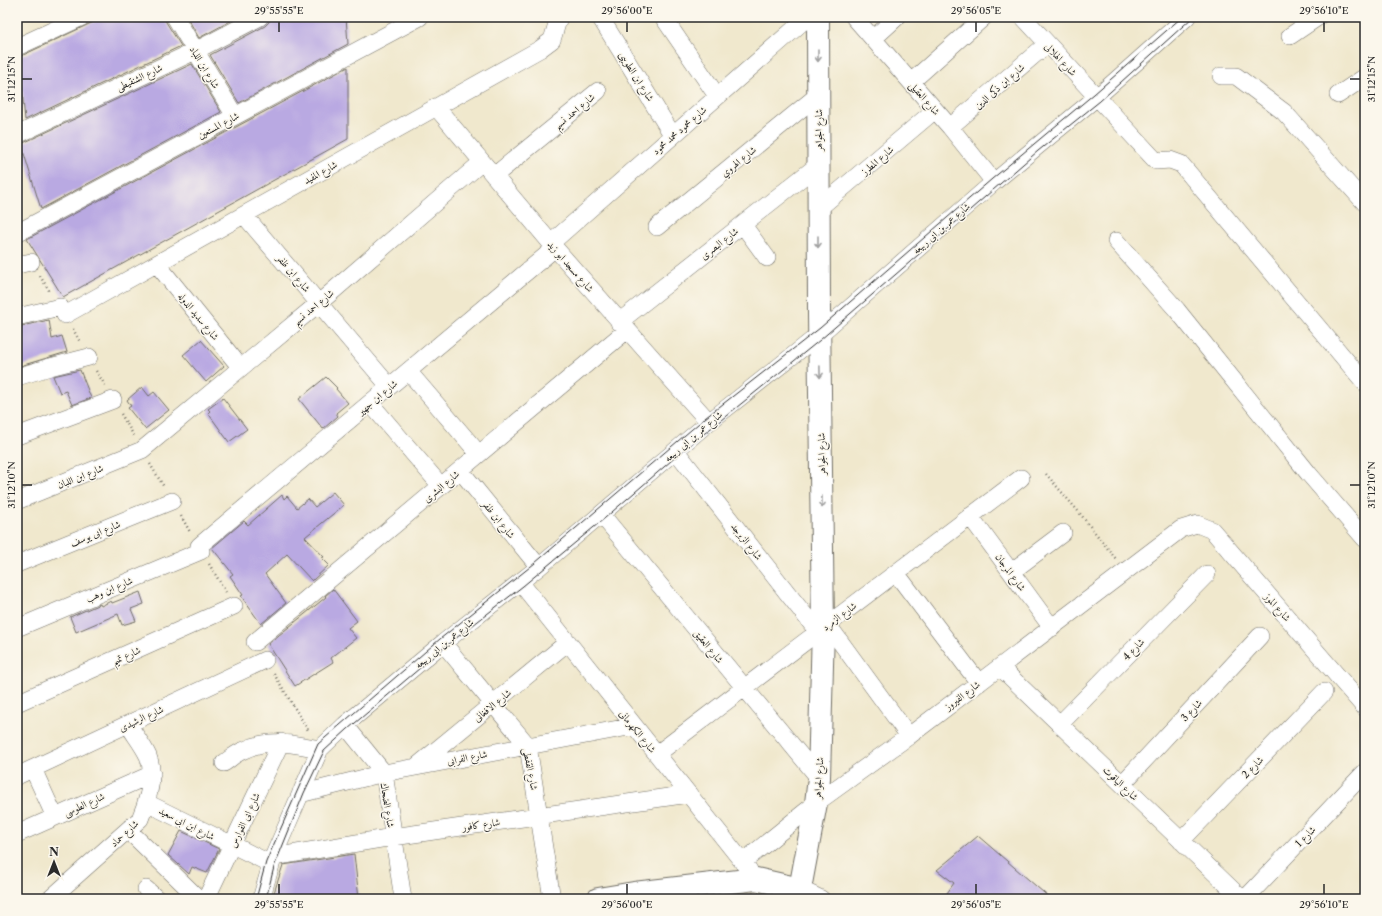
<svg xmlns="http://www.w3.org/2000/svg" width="1382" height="916" font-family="'Libre Caslon Text',Amiri,serif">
  <rect width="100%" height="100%" fill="#fbf7ec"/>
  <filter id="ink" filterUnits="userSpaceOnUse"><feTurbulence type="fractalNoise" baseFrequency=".025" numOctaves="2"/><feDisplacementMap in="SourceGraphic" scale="8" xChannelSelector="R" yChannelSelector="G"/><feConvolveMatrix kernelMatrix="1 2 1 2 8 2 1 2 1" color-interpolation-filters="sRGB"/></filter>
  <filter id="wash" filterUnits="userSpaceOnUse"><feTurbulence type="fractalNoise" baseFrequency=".012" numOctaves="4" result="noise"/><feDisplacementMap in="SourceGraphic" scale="16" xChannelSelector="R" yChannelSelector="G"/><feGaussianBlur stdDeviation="0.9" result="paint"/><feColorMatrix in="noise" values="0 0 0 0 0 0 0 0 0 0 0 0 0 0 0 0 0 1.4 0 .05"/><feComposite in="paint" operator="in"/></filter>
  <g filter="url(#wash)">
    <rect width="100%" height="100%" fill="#f0e8cd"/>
    <g id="blocks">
      <!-- building -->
      <path fill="#b9a9e2" d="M 104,17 L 165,17 L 166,22 L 181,46 L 25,120 L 19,57 Z
        M 187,17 L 238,17 L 199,38 Z
        M 270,17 L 346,17 L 348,44 L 239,103 L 210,55 L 265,26 L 269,22 Z
        M 192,64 L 221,112 L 41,209 L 21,144 Z
        M 348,67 L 348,139 L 63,297 L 27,239 Z
        M 49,320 L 52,339 L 62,336 L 67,352 L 17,367 L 17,327 Z
        M 201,340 L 224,366 L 206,382 L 183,355 Z
        M 80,370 L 91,398 L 72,405 L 66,391 L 60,393 L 53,376 Z
        M 326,377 L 337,388 L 336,389 L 348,403 L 336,413 L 338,416 L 323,429 L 299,399 Z
        M 142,387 L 149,396 L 154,392 L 169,410 L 145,429 L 128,408 L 131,406 L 127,400 Z
        M 223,398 L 247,429 L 229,442 L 208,413 L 210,411 L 208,409 Z
        M 333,492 L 344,505 L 305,537 L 324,557 L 322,558 L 329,565 L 312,581 L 287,554 L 265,574 L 286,603 L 261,624 L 241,596 L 243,595 L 230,576 L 233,574 L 212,548 L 244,521 L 248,525 L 282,495 L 284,499 L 287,496 L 297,508 L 308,499 L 315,507 Z
        M 333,589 L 357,621 L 348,628 L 356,638 L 331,658 L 333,662 L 295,686 L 268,644 L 326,597 L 325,596 Z
        M 140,592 L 144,604 L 131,609 L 136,621 L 122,625 L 118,614 L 76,632 L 70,617 L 100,604 L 101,606 L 111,601 L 112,603 Z
        M 181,831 L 219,849 L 207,873 L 192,867 L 189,874 L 168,855 Z
        M 978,836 L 1051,899 L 943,899 L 954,883 L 937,870 Z
        M 354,854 L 359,899 L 272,899 L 283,865 Z"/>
    </g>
  </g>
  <g filter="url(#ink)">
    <use href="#blocks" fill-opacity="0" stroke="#706d64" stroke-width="1"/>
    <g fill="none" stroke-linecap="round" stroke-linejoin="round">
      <!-- minor casing -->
      <g stroke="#706d64" stroke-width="18">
        <path id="minor" d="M 175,17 L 235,116
          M 600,17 L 673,136
          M 663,17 L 717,96
          M 854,17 L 950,127 L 994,182
          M 1023,17 L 1156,161 L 1170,160 L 1181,164 L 1365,383
          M 1290,36 L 1318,17
          M 873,39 L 897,17
          M 17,47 L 82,17
          M 1221,76 L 1236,76 L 1284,112 L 1365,203
          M 911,82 L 984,17
          M 1338,95 L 1365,77
          M 436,107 L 555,248 L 709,422
          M 950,127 L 1047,44
          M 17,135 L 195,51 L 260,17
          M 494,176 L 598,91
          M 818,209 L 935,110
          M 244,215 L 389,386
          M 743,225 L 767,258
          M 657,227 L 818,95
          M 17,233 L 420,17
          M 1116,241 L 1177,310 L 1309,474 L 1365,539
          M 551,243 L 808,17
          M 157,264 L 241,368
          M 17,265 L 31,262
          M 65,315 L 540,49 L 552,40 L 559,17
          M 17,317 L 60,307
          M 619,322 L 818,165
          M 408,371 L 479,454
          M 17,377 L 50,367 L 89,357
          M 370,403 L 441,486
          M 17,436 L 113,400
          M 676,451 L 818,632
          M 460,470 L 539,567
          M 17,501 L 142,450 L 319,303 L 482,162
          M 601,514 L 819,778
          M 970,516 L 1052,628
          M 199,546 L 555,248
          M 17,564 L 172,501
          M 1011,572 L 1063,533
          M 896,573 L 979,683
          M 520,582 L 749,870
          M 828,625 L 909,736
          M 17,628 L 201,551
          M 255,642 L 627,330
          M 443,643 L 528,746 L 552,899
          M 1000,667 L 1242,899
          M 17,703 L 234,606
          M 1060,724 L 1207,574
          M 345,725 L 384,773 L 403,899
          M 657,754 L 1021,478
          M 224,763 C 230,759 235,754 242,751 C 270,737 291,744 320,749
          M 417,766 L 568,642
          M 33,769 L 55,817
          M 17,776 L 265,660
          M 1122,784 L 1260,636
          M 301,792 L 304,793 L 384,773 L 634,726
          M 147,803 L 271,864
          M 128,830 L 199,899
          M 17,834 L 152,774
          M 1181,841 L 1324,692
          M 274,855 L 279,856 L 393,837 L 689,794
          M 743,862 L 816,803 L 909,736 L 1181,529 L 1197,524 L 1212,530 L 1365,708
          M 146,889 L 157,899
          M 800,889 L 821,899
          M 50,899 L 140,819 C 148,800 156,775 148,756 C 143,745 134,734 128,724
          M 206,899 L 281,742
          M 261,899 L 274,855 L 320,749 L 345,725 L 443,643 L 539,567 L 709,422 L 820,334 L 994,182 L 1097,97 L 1187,17
          M 781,899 L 782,885
          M 1245,899 L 1365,772"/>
      </g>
      <!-- secondary casing -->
      <g stroke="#706d64" stroke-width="24">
        <path id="secondary" d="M 598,899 L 634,893 L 756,879 L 800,889 L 816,803 L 819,778 L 823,628 L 819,314 L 818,17"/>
      </g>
      <!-- path -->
      <path stroke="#706d64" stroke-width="2.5" stroke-dasharray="1 3" stroke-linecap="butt" d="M 40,276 L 50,292
        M 73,329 L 80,342
        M 96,371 L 105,385
        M 121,414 L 134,436
        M 150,464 L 164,487
        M 1046,474 L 1078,511 L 1116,559
        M 181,516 L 190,532
        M 209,564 L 226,592
        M 274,674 L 308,730"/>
      <!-- minor -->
      <use href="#minor" stroke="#fff" stroke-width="17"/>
      <!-- secondary -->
      <use href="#secondary" stroke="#fff" stroke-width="22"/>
      <!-- tram -->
      <path stroke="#2b2b2b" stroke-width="1" d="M 256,899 L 266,862 L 318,744 L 440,639 L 535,563 L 705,418 L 820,328 L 992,179 L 1094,94 L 1182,17
        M 266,899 L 274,867 L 304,793 L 324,751 L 348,729 L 446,646 L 523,586 L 605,518 L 679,454 L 820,340 L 1038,151 L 1100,101 L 1193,17"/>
    </g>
    <!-- one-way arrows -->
    <defs><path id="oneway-shaft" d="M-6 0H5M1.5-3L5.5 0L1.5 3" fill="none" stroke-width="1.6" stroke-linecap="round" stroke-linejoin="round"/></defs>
    <g stroke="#a0a0a0">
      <use href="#oneway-shaft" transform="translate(818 56) rotate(90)"/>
      <use href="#oneway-shaft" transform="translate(818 242) rotate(90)"/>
      <use href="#oneway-shaft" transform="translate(820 372) rotate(89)"/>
      <use href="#oneway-shaft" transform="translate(822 502) rotate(89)"/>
    </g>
  </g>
  <!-- ticks -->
  <path fill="none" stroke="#2b2b2b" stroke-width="1.5" d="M 279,22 L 279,32M 627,22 L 627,32M 976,22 L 976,32M 1324,22 L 1324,32M 22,79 L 32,79M 1350,79 L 1360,79M 22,485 L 32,485M 1350,485 L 1360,485M 279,884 L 279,894M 627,884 L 627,894M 976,884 L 976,894M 1324,884 L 1324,894"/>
  <g text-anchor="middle" stroke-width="3" stroke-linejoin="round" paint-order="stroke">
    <!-- street labels -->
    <g font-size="10" fill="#2b2b2b" stroke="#fbf7ec">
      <text transform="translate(1061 59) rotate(47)" y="4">شارع الهلالى</text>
      <text transform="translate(205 67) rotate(59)" y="4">شارع ابن اللباد</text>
      <text transform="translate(637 76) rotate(58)" y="4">شارع ابن الطويبى</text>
      <text transform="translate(139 77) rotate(-25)" y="4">شارع الشنقيطى</text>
      <text transform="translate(999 86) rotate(-41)" y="4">شارع ابن ذكى الدين</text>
      <text transform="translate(925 98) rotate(49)" y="4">شارع العقيلى</text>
      <text transform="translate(574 111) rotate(-40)" y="4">شارع احمد نسيم</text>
      <text transform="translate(218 125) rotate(-28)" y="4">شارع المستعين</text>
      <text transform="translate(679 130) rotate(-41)" y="4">شارع محمود محمد محمود</text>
      <text transform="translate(818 130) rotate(-90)" y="4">شارع الجواهر</text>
      <text transform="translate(877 160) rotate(-40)" y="4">شارع المطرز</text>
      <text transform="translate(738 161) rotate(-39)" y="4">شارع الهروي</text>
      <text transform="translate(320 172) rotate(-29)" y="4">شارع المفيد</text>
      <text transform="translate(941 228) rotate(-41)" y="4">شارع عمر بن ابى ربيعه</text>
      <text transform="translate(719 243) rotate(-38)" y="4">شارع البصرى</text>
      <text transform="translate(571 266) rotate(49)" y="4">شارع مسجد ابو زيد</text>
      <text transform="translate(294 273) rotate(50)" y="4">شارع ابن ظفر</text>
      <text transform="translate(313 307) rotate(-40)" y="4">شارع احمد نسيم</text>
      <text transform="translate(199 316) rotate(51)" y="4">شارع سديد الدوله</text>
      <text transform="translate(377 397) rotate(-40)" y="4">شارع ابن جهير</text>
      <text transform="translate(693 436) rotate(-40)" y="4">شارع عمر بن ابى ربيعه</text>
      <text transform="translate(821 454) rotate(-91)" y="4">شارع الجواهر</text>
      <text transform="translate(80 476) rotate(-22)" y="4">شارع ابن اللبان</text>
      <text transform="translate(441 486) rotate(-40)" y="4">شارع البشرى</text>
      <text transform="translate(499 519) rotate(51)" y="4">شارع ابن ظفر</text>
      <text transform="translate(95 533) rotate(-22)" y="4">شارع ابى يوسف</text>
      <text transform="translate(747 541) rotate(52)" y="4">شارع الزبرجد</text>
      <text transform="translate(1011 572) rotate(54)" y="4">شارع المرجان</text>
      <text transform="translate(109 589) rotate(-23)" y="4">شارع ابن وهب</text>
      <text transform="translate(1278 607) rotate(49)" y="4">شارع الموز</text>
      <text transform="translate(839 616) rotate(-37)" y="4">شارع الزمرد</text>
      <text transform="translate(444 643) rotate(-39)" y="4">شارع عمر بن ابى ربيعه</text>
      <text transform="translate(709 646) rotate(51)" y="4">شارع العقيق</text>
      <text transform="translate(1133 649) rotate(-46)" y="4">شارع 4</text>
      <text transform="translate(126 655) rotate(-24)" y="4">شارع تميم</text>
      <text transform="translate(962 695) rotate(-37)" y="4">شارع الفيروز</text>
      <text transform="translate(492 705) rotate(-39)" y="4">شارع الافغانى</text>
      <text transform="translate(1191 710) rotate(-47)" y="4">شارع 3</text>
      <text transform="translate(141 718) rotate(-25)" y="4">شارع الرشيدى</text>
      <text transform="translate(638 731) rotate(51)" y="4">شارع الكهرمانى</text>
      <text transform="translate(467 757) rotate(-11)" y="4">شارع الفرابى</text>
      <text transform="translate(1252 767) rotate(-46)" y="4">شارع 2</text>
      <text transform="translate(531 769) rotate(79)" y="4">شارع القفطى</text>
      <text transform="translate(818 778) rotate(-86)" y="4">شارع الجواهر</text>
      <text transform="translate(1121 783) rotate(44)" y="4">شارع الياقوت</text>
      <text transform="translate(84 804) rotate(-24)" y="4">شارع الطوسى</text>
      <text transform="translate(388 805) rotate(81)" y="4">شارع الضحاك</text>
      <text transform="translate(244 820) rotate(-65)" y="4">شارع ابى الفوارس</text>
      <text transform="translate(187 823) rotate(27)" y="4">شارع ابن ابى سعيد</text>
      <text transform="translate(481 824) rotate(-8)" y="4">شارع كافور</text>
      <text transform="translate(124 833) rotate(-43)" y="4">شارع حماد</text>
      <text transform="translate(1305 836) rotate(-46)" y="4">شارع 1</text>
    </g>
  </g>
  <!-- margin -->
  <rect width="1382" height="916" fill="none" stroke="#fbf7ec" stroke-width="44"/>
  <!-- north arrow -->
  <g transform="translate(54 862)" stroke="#fbf7ec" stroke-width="3" paint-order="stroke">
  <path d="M0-3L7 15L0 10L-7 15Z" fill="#2b2b2b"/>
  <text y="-6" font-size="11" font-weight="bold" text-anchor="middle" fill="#2b2b2b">N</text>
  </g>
  <rect x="22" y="22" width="1338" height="872" fill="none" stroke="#2b2b2b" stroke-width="1.5"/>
  <g font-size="10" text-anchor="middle" fill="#2b2b2b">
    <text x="279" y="14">29°55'55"E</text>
    <text x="627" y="14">29°56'00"E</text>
    <text x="976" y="14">29°56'05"E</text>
    <text x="1324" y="14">29°56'10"E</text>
    <text transform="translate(11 79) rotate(-90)" y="4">31°12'15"N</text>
    <text transform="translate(1371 79) rotate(-90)" y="4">31°12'15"N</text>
    <text transform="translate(11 485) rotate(-90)" y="4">31°12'10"N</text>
    <text transform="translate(1371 485) rotate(-90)" y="4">31°12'10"N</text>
    <text x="279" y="908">29°55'55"E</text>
    <text x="627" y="908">29°56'00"E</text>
    <text x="976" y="908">29°56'05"E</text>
    <text x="1324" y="908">29°56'10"E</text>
  </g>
</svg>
